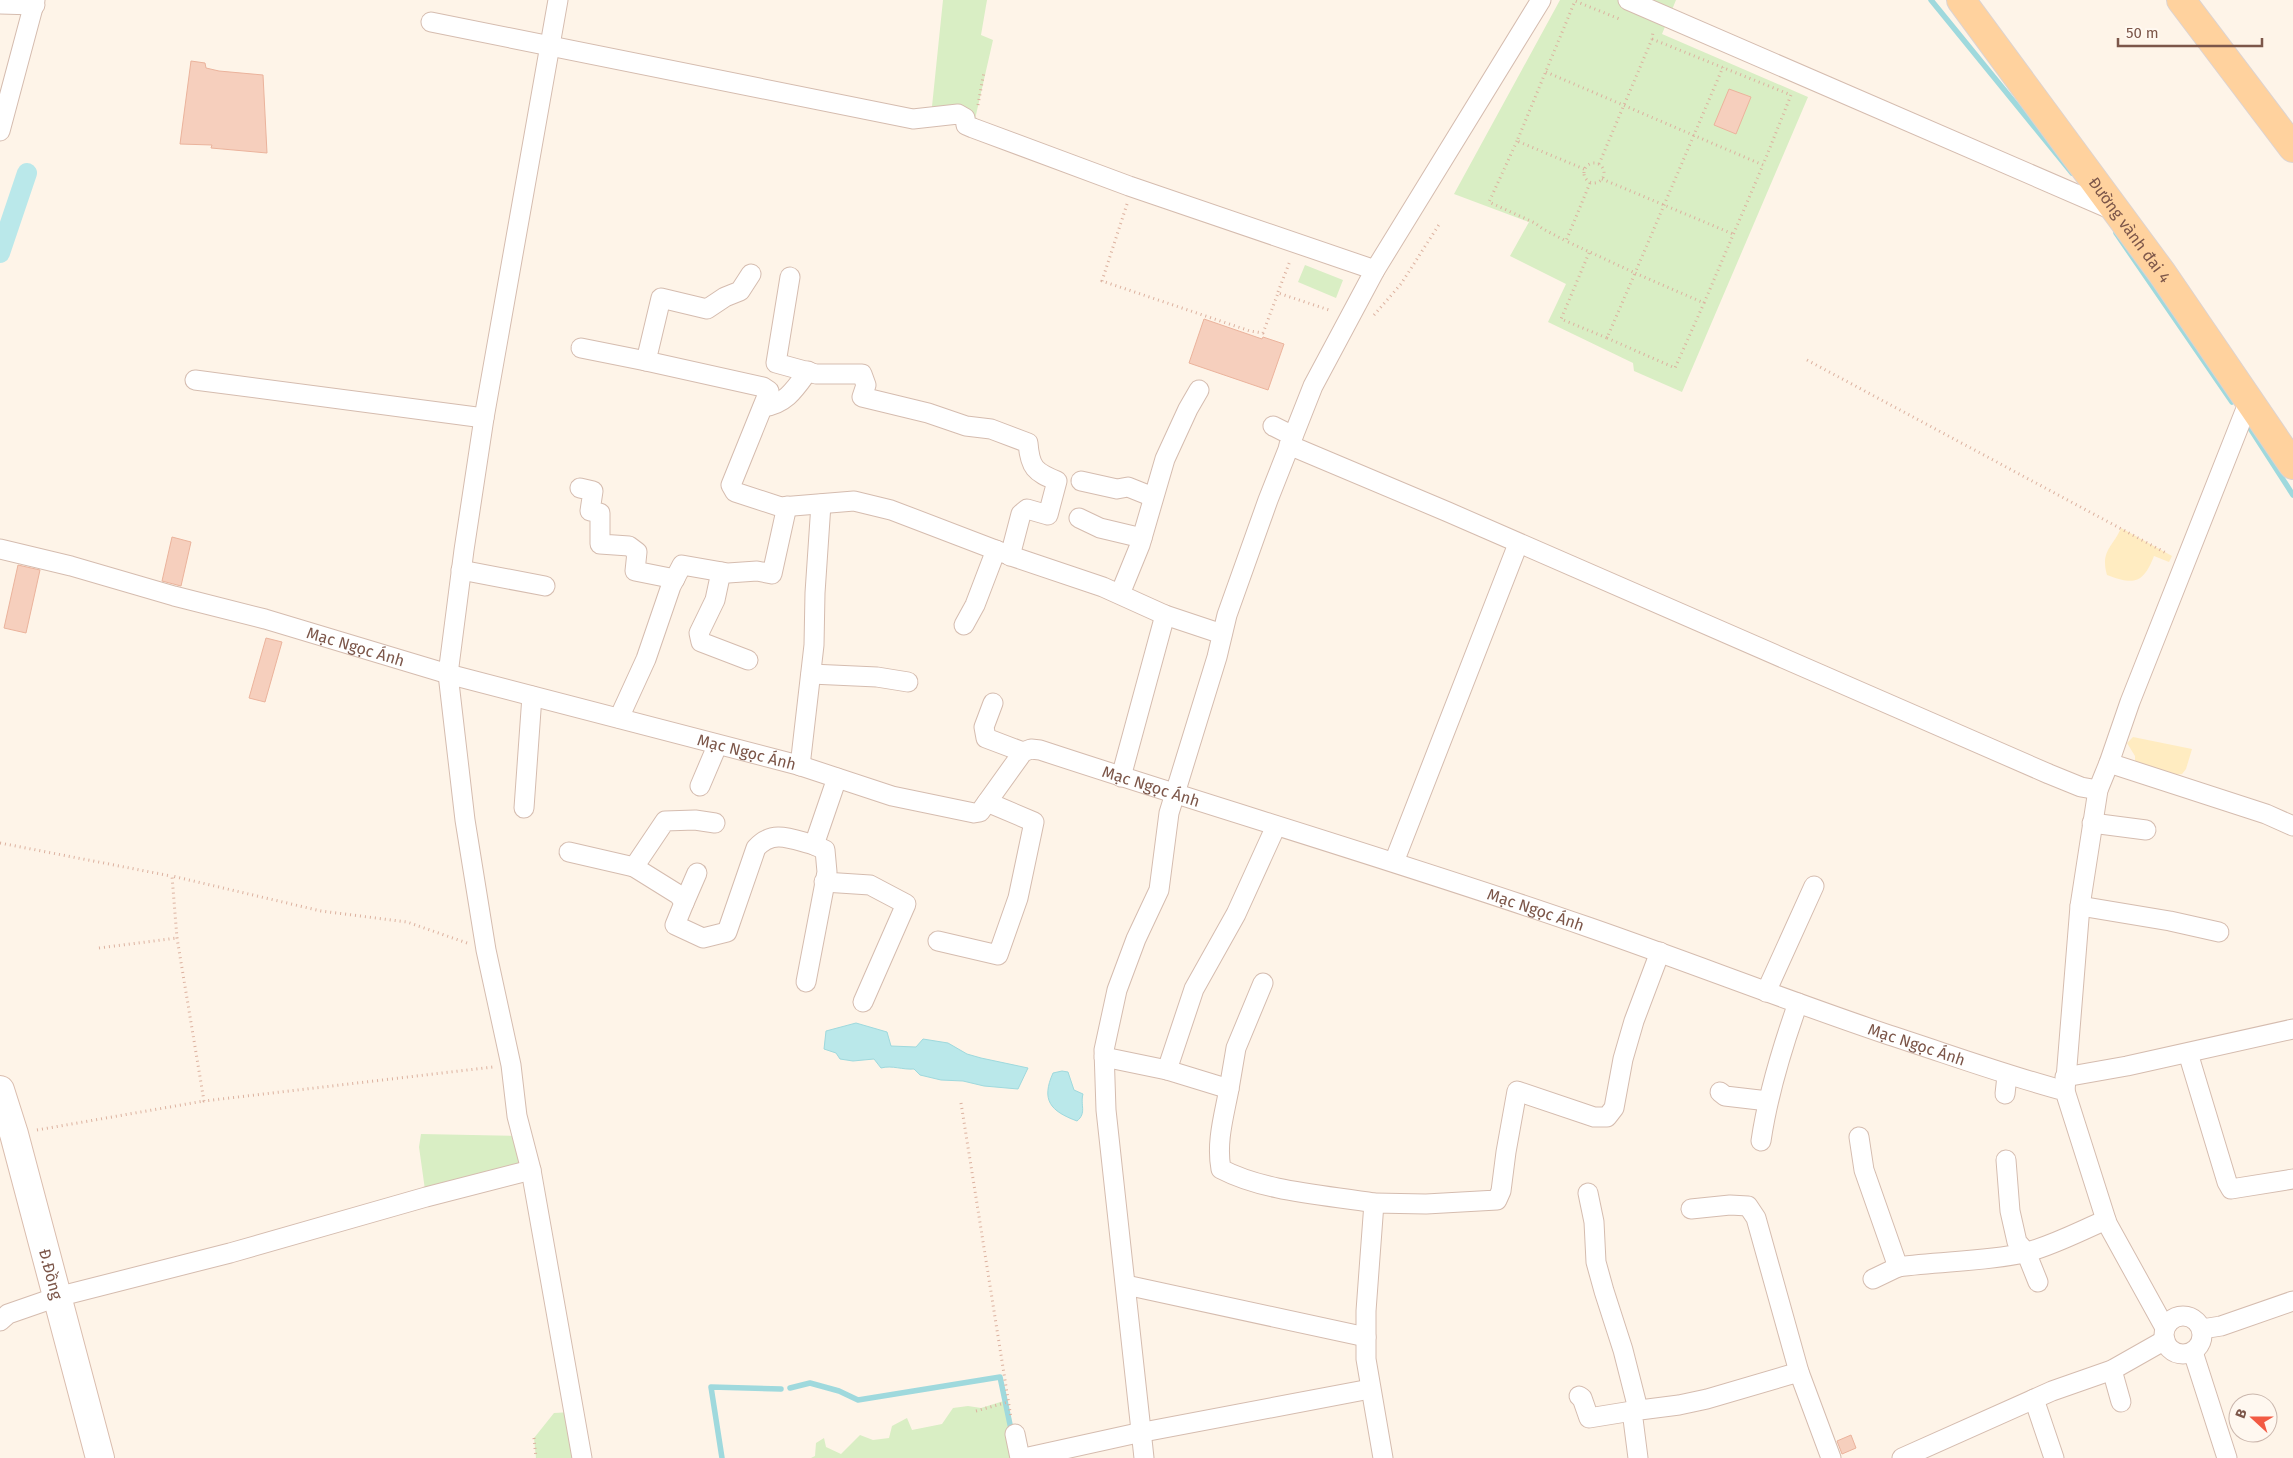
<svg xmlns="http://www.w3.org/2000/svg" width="2293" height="1458" font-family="'Fira Sans',sans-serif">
  <rect width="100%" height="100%" fill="#fef4e8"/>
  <!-- green -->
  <path fill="#d9eec4" d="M 943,0 L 987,0 L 981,35 L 993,40 L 973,128 L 931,116 Z
    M 1560,0 L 1676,0 L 1662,34 L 1808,97 L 1682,392 L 1634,371 L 1633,363 L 1548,322 L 1566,284 L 1510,256 L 1529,222 L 1454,194 Z
    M 1305,265 L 1343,280 L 1336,298 L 1298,282 Z
    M 421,1134 L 522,1136 L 531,1170 L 426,1197 L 419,1147 Z
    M 1007,1400 L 1020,1458 L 811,1458 L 815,1456 L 816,1443 L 824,1438 L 826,1447 L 841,1454 L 860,1435 L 873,1440 L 889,1438 L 892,1426 L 907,1418 L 912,1430 L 942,1424 L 953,1408 L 968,1406 L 981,1408 Z
    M 572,1412 L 582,1458 L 536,1458 L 534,1438 L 554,1413 Z"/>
  <!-- sand -->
  <path fill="#ffecc1" d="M 2121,528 L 2172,556 L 2169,562 L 2154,556 C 2143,584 2134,585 2107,575 C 2100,551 2113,547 2121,528 Z
    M 2133,737 L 2192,749 L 2186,769 L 2182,774 L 2173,775 L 2135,762 L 2135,756 L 2127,743 Z"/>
  <!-- water -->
  <path fill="#bae8ea" stroke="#9fd9dd" d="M 856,1023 L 887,1032 L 891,1046 L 916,1047 L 923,1039 L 948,1043 L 967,1054 L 981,1058 L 1028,1068 L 1018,1089 L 984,1086 L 963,1081 L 941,1080 L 920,1075 L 914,1069 C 903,1070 892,1065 881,1068 L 874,1059 L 853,1061 L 840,1059 L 836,1053 L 824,1049 L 826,1031 Z
    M 1062,1071 L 1068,1072 L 1074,1090 L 1083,1094 C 1080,1105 1087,1113 1077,1121 C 1050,1111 1041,1100 1053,1073 Z"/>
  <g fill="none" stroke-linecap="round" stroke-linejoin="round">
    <!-- stream -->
    <path stroke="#9fd9dd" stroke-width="5.5" d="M 1931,0 L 2072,173
      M 2116,233 L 2232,402
      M 2246,422 L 2293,495
      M 790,1388 L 810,1383 L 839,1391 L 858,1400 L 1000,1377 L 1012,1434
      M 722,1458 L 711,1387 L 781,1389"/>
    <!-- canal -->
    <path stroke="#bae8ea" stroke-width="20" d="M 0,253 L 27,173"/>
  </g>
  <!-- building -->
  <path fill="#f6cfbd" stroke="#ebb39c" d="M 191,61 L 205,63 L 206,68 L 219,71 L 263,75 L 267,153 L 211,148 L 212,145 L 180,144 Z
    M 1729,89 L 1751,97 L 1736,134 L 1714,125 Z
    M 1204,319 L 1262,339 L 1263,337 L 1284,344 L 1268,390 L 1189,363 Z
    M 172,537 L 191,542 L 181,586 L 162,581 Z
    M 18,565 L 40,570 L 26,633 L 4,628 Z
    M 266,638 L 282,642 L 265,702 L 249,698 Z
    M 1851,1435 L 1856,1448 L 1842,1454 L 1837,1441 Z"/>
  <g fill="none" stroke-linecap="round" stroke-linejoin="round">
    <!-- street casing -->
    <g stroke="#d5bcaf" stroke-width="21">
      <g id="street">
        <path d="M 558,0 L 484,418 L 464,550 L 448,674 L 465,820 L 486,950 L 511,1065 L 517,1116 L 531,1170 L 582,1458"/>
        <path d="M 1628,0 L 2115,211"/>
        <path d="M 0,4 L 35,5"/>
        <path d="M 431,22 L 913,119 L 958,114 L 965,118 L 966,125 L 973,128 L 1129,186 L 1375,270"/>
        <path d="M 0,131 L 35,0"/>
        <path d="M 751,274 L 740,291 L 725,297 L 707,309 L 661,298 L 646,361 L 763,387 L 769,391 L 731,485 L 735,492 L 781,507 L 854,501 L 891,510 L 1014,557 L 1103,587 L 1165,615 L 1222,634"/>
        <path d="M 790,277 L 776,363 L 816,374 L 862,374 L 866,385 L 862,397 L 928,413 L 966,426 L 991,429 L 1028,443 C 1030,468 1035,472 1057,481 L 1048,515 L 1027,509 L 1021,514 L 1010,556"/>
        <path d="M 581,348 L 646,361"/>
        <path d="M 195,380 L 484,418"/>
        <path d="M 2249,401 L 2130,702 L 2109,763 L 2266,814 L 2293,826"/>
        <path d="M 763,407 C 786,404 795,389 808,371"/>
        <path d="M 1273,426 L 1293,436"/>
        <path d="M 1289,445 L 1448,512 L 2049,774 L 2081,787 L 2098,790"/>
        <path d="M 1081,481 L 1117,489 L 1128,487 L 1153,497"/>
        <path d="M 580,488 L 593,491 L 590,511 L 600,513 L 600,544 L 629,546 L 637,552 L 635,571 L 675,579"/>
        <path d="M 1079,518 L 1100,528 L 1142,538"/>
        <path id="s1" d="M 0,549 L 71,566 L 174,596 L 265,619 L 448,674 L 798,765 L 892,796 L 974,813 L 980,812 L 1023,752 L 1031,749 L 1040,750 C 1222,810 1407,864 1588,927 C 1689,962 1788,1001 1889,1035 C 1948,1054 2005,1075 2065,1091 L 2107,1223 L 2165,1328"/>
        <path d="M 461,570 L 545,586"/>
        <path d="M 721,572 L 715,600 L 699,633 L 701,642 L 748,660"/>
        <path d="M 1120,594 L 1140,545 L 1165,459 L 1188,409 L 1199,390"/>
        <path d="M 964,625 L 975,605 L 996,550"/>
        <path d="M 811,674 L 877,677 L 908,682"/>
        <path d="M 993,703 L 984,727 L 986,738 L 1023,752"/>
        <path d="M 619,718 L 646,659 L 671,586 L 682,565 L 728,573 L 757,571 L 772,574 L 787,506"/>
        <path d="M 800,766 L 814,645 L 815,593 L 821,504"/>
        <path d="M 1121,777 L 1165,615"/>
        <path d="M 700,786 L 717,746"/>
        <path d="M 524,808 L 532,696"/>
        <path d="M 715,823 L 695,820 L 665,821 L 634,867 L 679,895 L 684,903 L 675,925 L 703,938 L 727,932 L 756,848 C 773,829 791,839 814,845 L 837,778"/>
        <path d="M 2092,823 L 2146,830"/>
        <path d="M 1276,826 L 1236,914 L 1194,989 L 1167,1070 L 1229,1089 C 1224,1116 1216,1142 1221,1169 C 1265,1192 1326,1195 1374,1203"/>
        <path d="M 569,852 L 634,867"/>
        <path d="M 1394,862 L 1518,544"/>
        <path d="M 824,882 L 870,885 L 906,904 L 863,1002"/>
        <path d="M 684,903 L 697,873"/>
        <path d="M 2080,906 L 2170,921 L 2219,932"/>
        <path d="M 938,941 L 998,955 L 1018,898 L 1034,822 L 987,802"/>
        <path d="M 806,982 L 827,872 L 825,850 L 814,845"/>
        <path d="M 1766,992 L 1814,886"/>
        <path d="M 2188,1053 L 2227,1182 L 2231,1189 L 2293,1179"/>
        <path d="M 1104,1057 L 1167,1070"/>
        <path d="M 2065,1077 L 2127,1066 L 2293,1029"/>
        <path d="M 1229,1089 L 1236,1048 L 1263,983"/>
        <path d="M 2065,1091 L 2080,906 L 2098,790 L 2109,763"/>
        <path d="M 1720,1092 L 1725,1096 L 1768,1101"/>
        <path d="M 2005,1094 L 2007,1076"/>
        <path d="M 1859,1137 L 1864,1170 L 1898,1267 C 1940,1261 1983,1262 2024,1253 C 2052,1246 2080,1231 2106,1220"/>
        <path d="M 1761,1141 C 1768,1093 1782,1048 1798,1003"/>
        <path d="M 2006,1160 L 2010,1211 L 2017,1242 L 2026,1252 L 2038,1282"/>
        <path d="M 1588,1193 L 1594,1222 L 1596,1262 L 1604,1291 L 1623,1350 L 1638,1409"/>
        <path d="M 1691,1209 L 1730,1205 L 1748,1206 L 1756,1218 L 1799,1372"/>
        <path d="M 1873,1279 L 1898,1267"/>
        <path d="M 1126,1285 L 1366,1337"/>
        <circle cx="2183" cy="1335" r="19"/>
        <path d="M 0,1321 L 8,1314 L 57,1297 L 230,1253 L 426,1197 L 531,1170"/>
        <path d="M 2202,1329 L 2221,1326 L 2293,1301"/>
        <path d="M 2193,1352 L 2227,1458"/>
        <path d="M 2112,1370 L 2121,1402"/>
        <path d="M 1579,1396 L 1582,1398 L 1589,1418 L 1632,1411"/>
        <path d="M 2034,1399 L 2054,1458"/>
        <path d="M 1015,1434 L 1020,1458"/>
        <path d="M 1024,1458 L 1133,1434 L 1370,1389"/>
        <path d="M 1144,1458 L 1106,1110 L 1104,1050 L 1117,990 L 1136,939 L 1159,890 L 1169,813 L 1217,657 L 1227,615 L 1268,500 L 1313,386 L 1375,270 L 1541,0"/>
        <path d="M 1383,1458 L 1366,1359 L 1366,1311 L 1374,1203 L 1426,1204 L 1497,1200 L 1501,1191 L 1506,1152 L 1517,1091 L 1594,1117 L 1607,1117 L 1614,1108 L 1623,1059 L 1634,1021 L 1660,952"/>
        <path d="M 1638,1458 L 1632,1411 L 1679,1405 L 1707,1399 L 1799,1372 L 1831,1458"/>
        <path d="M 1902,1458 L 2052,1391 L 2112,1370 L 2165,1340"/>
      </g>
    </g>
    <!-- secondary casing -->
    <g stroke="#dabdae" stroke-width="30">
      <g id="secondary">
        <path id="s2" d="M 0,1090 L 14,1134 L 100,1458"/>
      </g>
    </g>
    <!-- primary casing -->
    <g stroke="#ddd3d0" stroke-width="30">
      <g id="primary">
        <path id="s3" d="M 1961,0 L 2162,273 L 2293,465"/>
        <path d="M 2181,0 L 2293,148"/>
      </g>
    </g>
    <!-- path -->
    <path stroke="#dcb19f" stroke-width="3" stroke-dasharray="1 4" stroke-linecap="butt" d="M 1652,39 L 1791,95 L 1763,165
      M 1546,72 L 1763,165 L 1704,303 L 1635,273 L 1723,67
      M 978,105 L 984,72
      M 1517,141 L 1489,202 L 1535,223 L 1543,229 L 1566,241
      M1584 173a10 10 0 1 1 20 0a10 10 0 1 1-20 0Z
      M 1599,164 L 1652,39 L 1653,32
      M 1584,169 L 1517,141 L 1575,1 L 1622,20
      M 1602,179 L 1733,234
      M 1127,204 L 1102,281 L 1250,331 L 1263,333 L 1278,293 L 1332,311
      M 1589,253 L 1561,319 L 1607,338 L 1635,273 L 1566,241 L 1590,183
      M 1278,292 L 1290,261
      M 1374,315 L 1401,284 L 1440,223
      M 1607,338 L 1675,368 L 1704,303
      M 1807,360 L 2168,554
      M 0,843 L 171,876
      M 467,943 L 407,922 L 321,911 L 172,876 L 177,938 L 204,1101 L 493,1067
      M 99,948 L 177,938
      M 961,1103 L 1011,1418
      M 37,1130 L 204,1101
      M 976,1411 L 1008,1402
      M 534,1438 L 536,1458"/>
    <!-- street -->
    <use href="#street" stroke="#fff" stroke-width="19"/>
    <!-- secondary -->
    <use href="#secondary" stroke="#fff" stroke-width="28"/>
    <!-- primary -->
    <use href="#primary" stroke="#ffd29e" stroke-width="28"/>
  </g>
  <g text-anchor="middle" stroke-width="4" stroke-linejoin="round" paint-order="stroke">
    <!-- street labels -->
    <g font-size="16" fill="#7c5649" stroke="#fff8f0">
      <text dy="6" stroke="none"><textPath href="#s3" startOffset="285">Đường vành đai 4</textPath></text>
      <text dy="6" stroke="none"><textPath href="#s1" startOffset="369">Mạc Ngọc Ánh</textPath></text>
      <text dy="6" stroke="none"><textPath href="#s1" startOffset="774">Mạc Ngọc Ánh</textPath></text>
      <text dy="6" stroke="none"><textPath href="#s1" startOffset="1224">Mạc Ngọc Ánh</textPath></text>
      <text dy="6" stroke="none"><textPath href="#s1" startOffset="1628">Mạc Ngọc Ánh</textPath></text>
      <text dy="6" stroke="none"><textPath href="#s1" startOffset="2032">Mạc Ngọc Ánh</textPath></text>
      <text dy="6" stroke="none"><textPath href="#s2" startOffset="191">Đ.Đồng</textPath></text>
    </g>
  </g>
  <!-- north arrow -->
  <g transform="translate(2253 1418) rotate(291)"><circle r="24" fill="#fff8f0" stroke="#cbb7ad"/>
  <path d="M0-4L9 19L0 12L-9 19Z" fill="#f25a43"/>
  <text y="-8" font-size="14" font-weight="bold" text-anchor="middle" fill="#7c5649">B</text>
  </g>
  <!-- scale -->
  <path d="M2118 38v8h144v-8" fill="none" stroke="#7c5649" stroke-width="2.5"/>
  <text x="2126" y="38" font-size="15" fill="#7c5649" stroke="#fff8f0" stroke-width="4" paint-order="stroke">50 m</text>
</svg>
